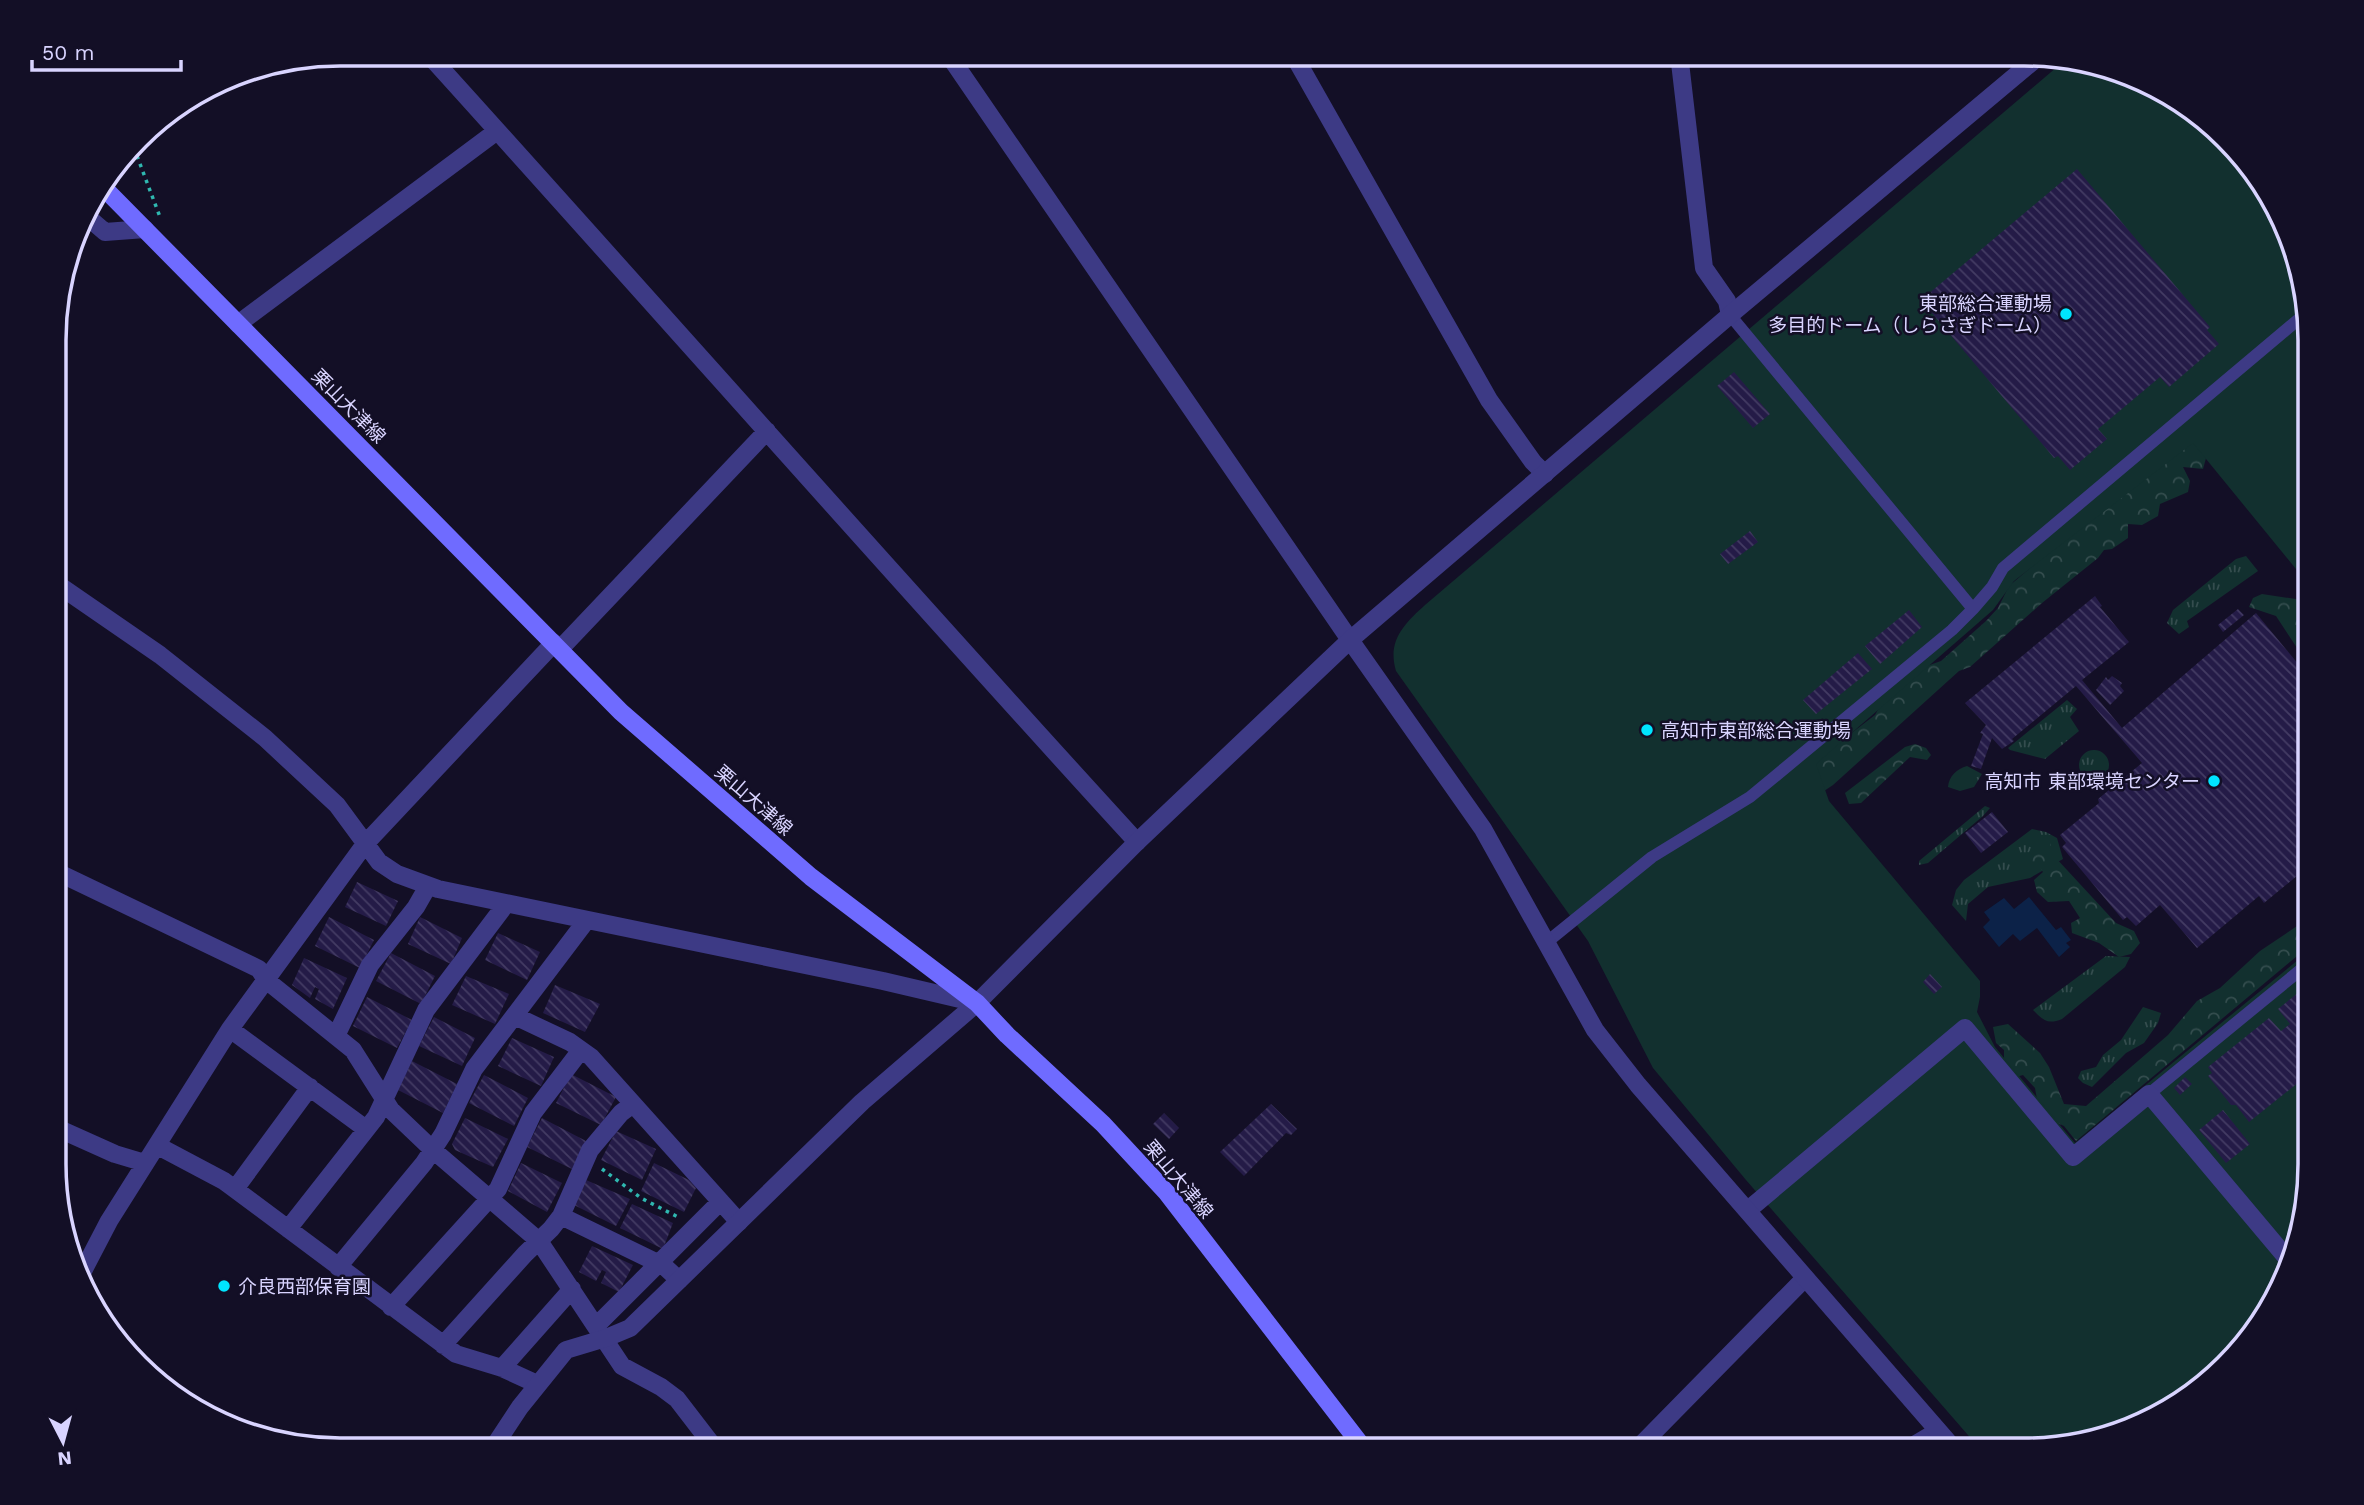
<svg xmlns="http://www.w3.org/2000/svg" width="2364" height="1505" font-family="'Work Sans','Noto Sans JP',sans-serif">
  <defs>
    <pattern id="grass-tufts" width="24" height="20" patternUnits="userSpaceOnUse" patternTransform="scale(1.75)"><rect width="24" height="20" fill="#12302f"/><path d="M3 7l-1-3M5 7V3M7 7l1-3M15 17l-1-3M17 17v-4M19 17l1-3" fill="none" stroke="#344d4e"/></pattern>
    <pattern id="forest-crowns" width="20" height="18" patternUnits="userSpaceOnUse" patternTransform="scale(1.75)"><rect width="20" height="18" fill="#12302f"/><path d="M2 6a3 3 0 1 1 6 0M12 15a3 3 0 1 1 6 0" fill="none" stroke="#344d4e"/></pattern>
    <pattern id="building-back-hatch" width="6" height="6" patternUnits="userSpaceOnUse" patternTransform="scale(1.75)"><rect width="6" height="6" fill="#241b47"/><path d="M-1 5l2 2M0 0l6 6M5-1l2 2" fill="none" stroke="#433b63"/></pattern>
  </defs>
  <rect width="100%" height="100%" fill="#130f26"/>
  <!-- grass -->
  <path fill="url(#grass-tufts)" d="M 2246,556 L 2258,571 L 2187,621 L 2189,627 L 2179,634 L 2167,623 L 2173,610 L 2236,559 Z
    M 2067,700 L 2077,709 L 2070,717 L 2079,731 L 2045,759 L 2010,750 L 2008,748 Z
    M2079 765a15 15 0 1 1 30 0a15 15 0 1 1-30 0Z
    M 1967,766 L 1982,774 L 1974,787 L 1960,791 L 1948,787 C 1949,776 1957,769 1967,766 Z
    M 1985,806 L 1990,808 L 1983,816 L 1928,863 L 1919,865 L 1919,861 Z
    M 2032,829 L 2046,832 L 2057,838 L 2063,859 L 2030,878 L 1988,887 L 1968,904 L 1966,921 L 1952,905 L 1956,890 L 1964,880 Z
    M 2106,956 L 2130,957 L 2125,967 L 2062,1019 C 2047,1025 2043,1020 2033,1010 Z
    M 2143,1007 L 2161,1013 L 2158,1023 L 2144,1043 L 2126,1053 L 2092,1087 L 2083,1083 L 2078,1078 L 2081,1071 L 2096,1067 L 2103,1055 L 2121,1040 Z"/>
  <!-- forest -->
  <path fill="url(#forest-crowns)" d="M 2185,437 L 2211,440 L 2203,469 L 2183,467 L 2190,481 L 2188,492 L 2160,504 L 2158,516 L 2142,525 L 2128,524 L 2128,538 L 2112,549 L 2104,550 L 2098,558 L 2042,603 L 1970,667 L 1959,671 L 1833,785 L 1791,813 L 1797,775 L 1875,715 L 1880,706 L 1924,667 L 1941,661 L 1986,621 L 1998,608 L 2009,586 Z
    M 2262,594 L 2302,600 L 2309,608 L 2309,666 L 2276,616 L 2249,607 L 2253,598 Z
    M 1915,744 L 1926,748 L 1931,755 L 1927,760 L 1910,757 L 1861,803 L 1849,804 L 1845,793 L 1905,747 Z
    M 2050,843 L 2055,857 L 2116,923 L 2134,931 L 2140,943 L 2131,954 L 2119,957 L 2099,943 L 2072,933 L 2071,923 L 2080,918 L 2069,901 L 2048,902 L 2037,892 L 2034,880 L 2043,872 L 2036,863 L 2022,867 L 2021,859 L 2038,844 Z
    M 2309,918 L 2309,946 L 2076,1141 L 2064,1126 L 2049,1119 L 2038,1105 L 2035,1088 L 2023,1075 L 2016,1077 L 2004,1062 L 2004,1050 L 1996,1043 L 1993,1027 L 2008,1024 L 2040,1053 L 2049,1067 L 2064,1104 L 2086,1106 L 2168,1035 L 2197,1001 L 2220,988 L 2260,951 Z"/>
  <!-- garden -->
  <path fill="#12302f" d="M 2064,61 L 2115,69 L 2182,102 L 2272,198 L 2309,323 L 2309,585 L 2193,443 L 2014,581 L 1993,610 L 1816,764 L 1829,801 L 1980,981 L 1980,997 L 1977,1012 L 1995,1047 L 2075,1143 L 2309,951 L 2309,1182 L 2295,1256 L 2262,1323 L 2167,1412 L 2041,1450 L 1981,1450 L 1746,1180 L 1653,1068 L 1588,941 L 1396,671 C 1387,641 1404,624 1425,605 Z"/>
  <!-- water -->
  <path fill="#0c2248" d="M 2029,897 L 2056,930 L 2061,927 L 2071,940 L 2066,943 L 2070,947 L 2059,957 L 2037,928 L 2020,941 L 2013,934 L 1999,947 L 1983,927 L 1990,920 L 1984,912 L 2004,898 L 2014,909 Z"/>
  <!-- building -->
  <path fill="url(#building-back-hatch)" d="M 2077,169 L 2210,327 L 2207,330 L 2219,344 L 2169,387 L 2160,377 L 2098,429 L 2107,439 L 2070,470 L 2058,456 L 2054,458 L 1921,300 Z
    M 1734,372 L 1770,414 L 1753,428 L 1717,386 Z
    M 1750,531 L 1758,542 L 1728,564 L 1720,554 Z
    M 2095,596 L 2102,606 L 2100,607 L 2129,642 L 2082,680 L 2122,728 L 2256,613 L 2309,677 L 2309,866 L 2264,903 L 2259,896 L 2197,948 L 2160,905 L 2136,926 L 2127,917 L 2123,920 L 2062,847 L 2066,843 L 2060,835 L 2099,803 L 2098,799 L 2142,763 L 2076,686 L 2012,739 L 2014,741 L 2002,749 L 1992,738 L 1981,769 L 1971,766 L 1983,734 L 1980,733 L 1986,725 L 1965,703 Z
    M 2238,609 L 2244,615 L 2223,632 L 2218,625 Z
    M 1909,610 L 1922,627 L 1880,664 L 1865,646 Z
    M 1858,653 L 1872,669 L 1816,714 L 1803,700 Z
    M 2112,676 L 2122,683 L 2120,686 L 2124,691 L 2110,705 L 2096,690 L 2106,677 L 2108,680 Z
    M 1992,812 L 2008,832 L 1981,853 L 1965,833 Z
    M 357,882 L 398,901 L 386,926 L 345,907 Z
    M 329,917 L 374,940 L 360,968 L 315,946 Z
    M 420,917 L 462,938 L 451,964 L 408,944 Z
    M 498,933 L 540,952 L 527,980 L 485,960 Z
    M 391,953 L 435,976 L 421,1004 L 376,981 Z
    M 304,958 L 347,978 L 333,1009 L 315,999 L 319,989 L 315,987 L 310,998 L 292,985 Z
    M 1930,974 L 1942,987 L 1934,994 L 1923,982 Z
    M 466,976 L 509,994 L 495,1024 L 452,1005 Z
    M 2309,984 L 2309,1053 L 2302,1059 L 2309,1068 L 2309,1074 L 2249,1122 L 2236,1105 L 2231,1105 L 2208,1076 L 2212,1073 L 2208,1067 L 2269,1018 L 2281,1031 L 2290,1024 L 2278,1009 Z
    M 555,985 L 600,1004 L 585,1032 L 543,1013 Z
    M 367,997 L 412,1020 L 397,1048 L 353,1026 Z
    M 434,1017 L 475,1038 L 462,1066 L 419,1046 Z
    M 512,1038 L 554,1057 L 541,1086 L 498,1066 Z
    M 412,1061 L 457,1084 L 443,1113 L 398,1090 Z
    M 571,1074 L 616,1097 L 601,1125 L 556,1103 Z
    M 484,1075 L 528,1098 L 514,1126 L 469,1103 Z
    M 2185,1077 L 2192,1084 L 2180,1095 L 2174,1088 Z
    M 1271,1104 L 1297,1129 L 1291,1135 L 1286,1133 L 1244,1176 L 1220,1152 Z
    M 2223,1110 L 2250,1144 L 2226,1163 L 2199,1130 Z
    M 1164,1113 L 1179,1128 L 1169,1139 L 1153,1124 Z
    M 465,1118 L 508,1139 L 493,1167 L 455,1150 L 452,1144 Z
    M 542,1118 L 586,1141 L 572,1169 L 527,1147 Z
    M 616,1131 L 656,1149 L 642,1180 L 601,1160 Z
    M 521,1163 L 562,1183 L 547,1212 L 508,1191 Z
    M 654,1163 L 689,1180 L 696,1188 L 684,1212 L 641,1191 Z
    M 586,1180 L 630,1199 L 616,1226 L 574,1205 Z
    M 632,1204 L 673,1223 L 663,1249 L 620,1228 Z
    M 592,1246 L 633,1265 L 619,1292 L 601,1283 L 606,1272 L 602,1270 L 596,1281 L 579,1272 Z"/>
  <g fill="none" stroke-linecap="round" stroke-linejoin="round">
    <!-- path -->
    <path stroke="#2fb8b0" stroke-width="3.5" stroke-dasharray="3.5 5" stroke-linecap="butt" d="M 134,148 L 160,217
      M 602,1169 L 641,1198 L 678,1217"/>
    <!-- service -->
    <path stroke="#3d3a85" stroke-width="12" d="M 1973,609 L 1992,587 L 2003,568 L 2306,313
      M 1547,942 L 1652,857 L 1750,797 L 1952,630 L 1973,609 L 1730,315
      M 2149,1094 L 2309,963"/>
    <!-- minor -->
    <path stroke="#3d3a85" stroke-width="18" d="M 428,54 C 665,316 898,581 1137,842
      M 948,54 L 1350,640
      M 1293,54 L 1489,400 L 1533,462 L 1545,474
      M 1679,54 L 1704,268 L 1727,301 L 1730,315
      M 84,214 L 105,232 L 145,229
      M 238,324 L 497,131
      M 57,584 L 160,655 L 265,738 L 337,805 L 379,862 L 397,874 L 438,889 L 883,981 L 977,1003
      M 560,649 L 767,431
      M 57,872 L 259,969 L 266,980 L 353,1050 L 391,1110 L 433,1150 L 539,1241 L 622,1366 L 661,1387 L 677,1399 L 717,1451
      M 515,1016 L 570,1042 L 591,1057 L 739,1222
      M 230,1029 L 366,1129
      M 336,1036 L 370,965 L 416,907 L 428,886
      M 57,1128 L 115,1154 L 145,1163
      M 158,1146 L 224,1181 L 456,1354 L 502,1368 L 537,1384
      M 235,1189 L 310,1087
      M 1748,1210 L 1965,1028 L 2073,1157 L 2149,1094 L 2291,1263
      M 561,1216 L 664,1266 L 679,1280
      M 288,1229 L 376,1117 L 426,1010 L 506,904
      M 338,1267 L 424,1163 L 443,1134 L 474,1069 L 586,921
      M 83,1271 L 109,1221 L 230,1029 L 365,844 L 554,643
      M 391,1307 L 498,1189 L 533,1113 L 581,1050
      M 597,1325 L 720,1202
      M 443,1345 L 525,1254 L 551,1229 L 561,1216 L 590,1150 L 621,1113 L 633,1104
      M 502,1368 L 572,1289
      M 1636,1450 L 1805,1278
      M 1920,1450 L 1916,1444 L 1938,1431"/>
    <!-- tertiary -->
    <path stroke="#3d3a85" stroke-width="18" d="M 1350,640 L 1483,829 L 1595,1030 L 1638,1085 L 1955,1450
      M 491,1451 L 520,1407 L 566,1350 L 606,1338 L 630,1328 L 862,1102 L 977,1003 L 1137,842 L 1350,640 L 1730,315 L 2038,57"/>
    <!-- secondary -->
    <path stroke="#6f6bff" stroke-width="18" d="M 104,188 L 621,712 L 811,877 L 977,1003 L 1007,1035 L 1103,1124 L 1167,1193 L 1365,1450"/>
  </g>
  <!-- markers -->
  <g fill="#00e5ff" stroke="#130f26" stroke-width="2.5">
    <circle cx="2066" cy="314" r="7"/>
    <circle cx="1647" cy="730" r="7"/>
    <circle cx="2214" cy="781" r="7"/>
    <circle cx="224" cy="1286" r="7"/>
  </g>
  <g text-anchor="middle" stroke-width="5" stroke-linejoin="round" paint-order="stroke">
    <!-- poi labels -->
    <g font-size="19" fill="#d9d4ff" stroke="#130f26" text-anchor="end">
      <text x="2052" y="310">東部総合運動場<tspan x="2052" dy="22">多目的ドーム（しらさぎドーム）</tspan></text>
      <text x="1661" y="737" text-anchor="start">高知市東部総合運動場</text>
      <text x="2200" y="788">高知市 東部環境センター</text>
      <text x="238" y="1293" text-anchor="start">介良西部保育園</text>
    </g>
    <!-- street labels -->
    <g font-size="19" fill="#d9d4ff" stroke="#130f26">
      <text transform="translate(349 406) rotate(45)" y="7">栗山大津線</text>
      <text transform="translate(754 800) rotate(41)" y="7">栗山大津線</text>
      <text transform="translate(1179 1179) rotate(50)" y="7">栗山大津線</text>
    </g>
  </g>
  <!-- crop -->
  <path d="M0 0H2364V1505H0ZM340 66H2024A274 274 0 0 1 2298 340V1164A274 274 0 0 1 2024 1438H340A274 274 0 0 1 66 1164V340A274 274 0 0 1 340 66Z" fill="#130f26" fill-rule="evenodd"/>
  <path fill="none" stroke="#d9d4ff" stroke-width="3.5" d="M340 66H2024A274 274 0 0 1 2298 340V1164A274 274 0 0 1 2024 1438H340A274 274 0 0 1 66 1164V340A274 274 0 0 1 340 66Z"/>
  <!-- north arrow -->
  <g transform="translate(63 1442) rotate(174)" stroke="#130f26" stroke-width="5" paint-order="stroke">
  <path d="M0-5L12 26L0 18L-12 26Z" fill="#d9d4ff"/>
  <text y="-10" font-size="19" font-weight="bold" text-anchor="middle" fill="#d9d4ff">N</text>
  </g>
  <!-- scale -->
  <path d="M32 60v10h149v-10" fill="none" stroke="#d9d4ff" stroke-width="3.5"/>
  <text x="42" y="60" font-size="21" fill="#d9d4ff" stroke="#130f26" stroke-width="5" paint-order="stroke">50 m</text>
</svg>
